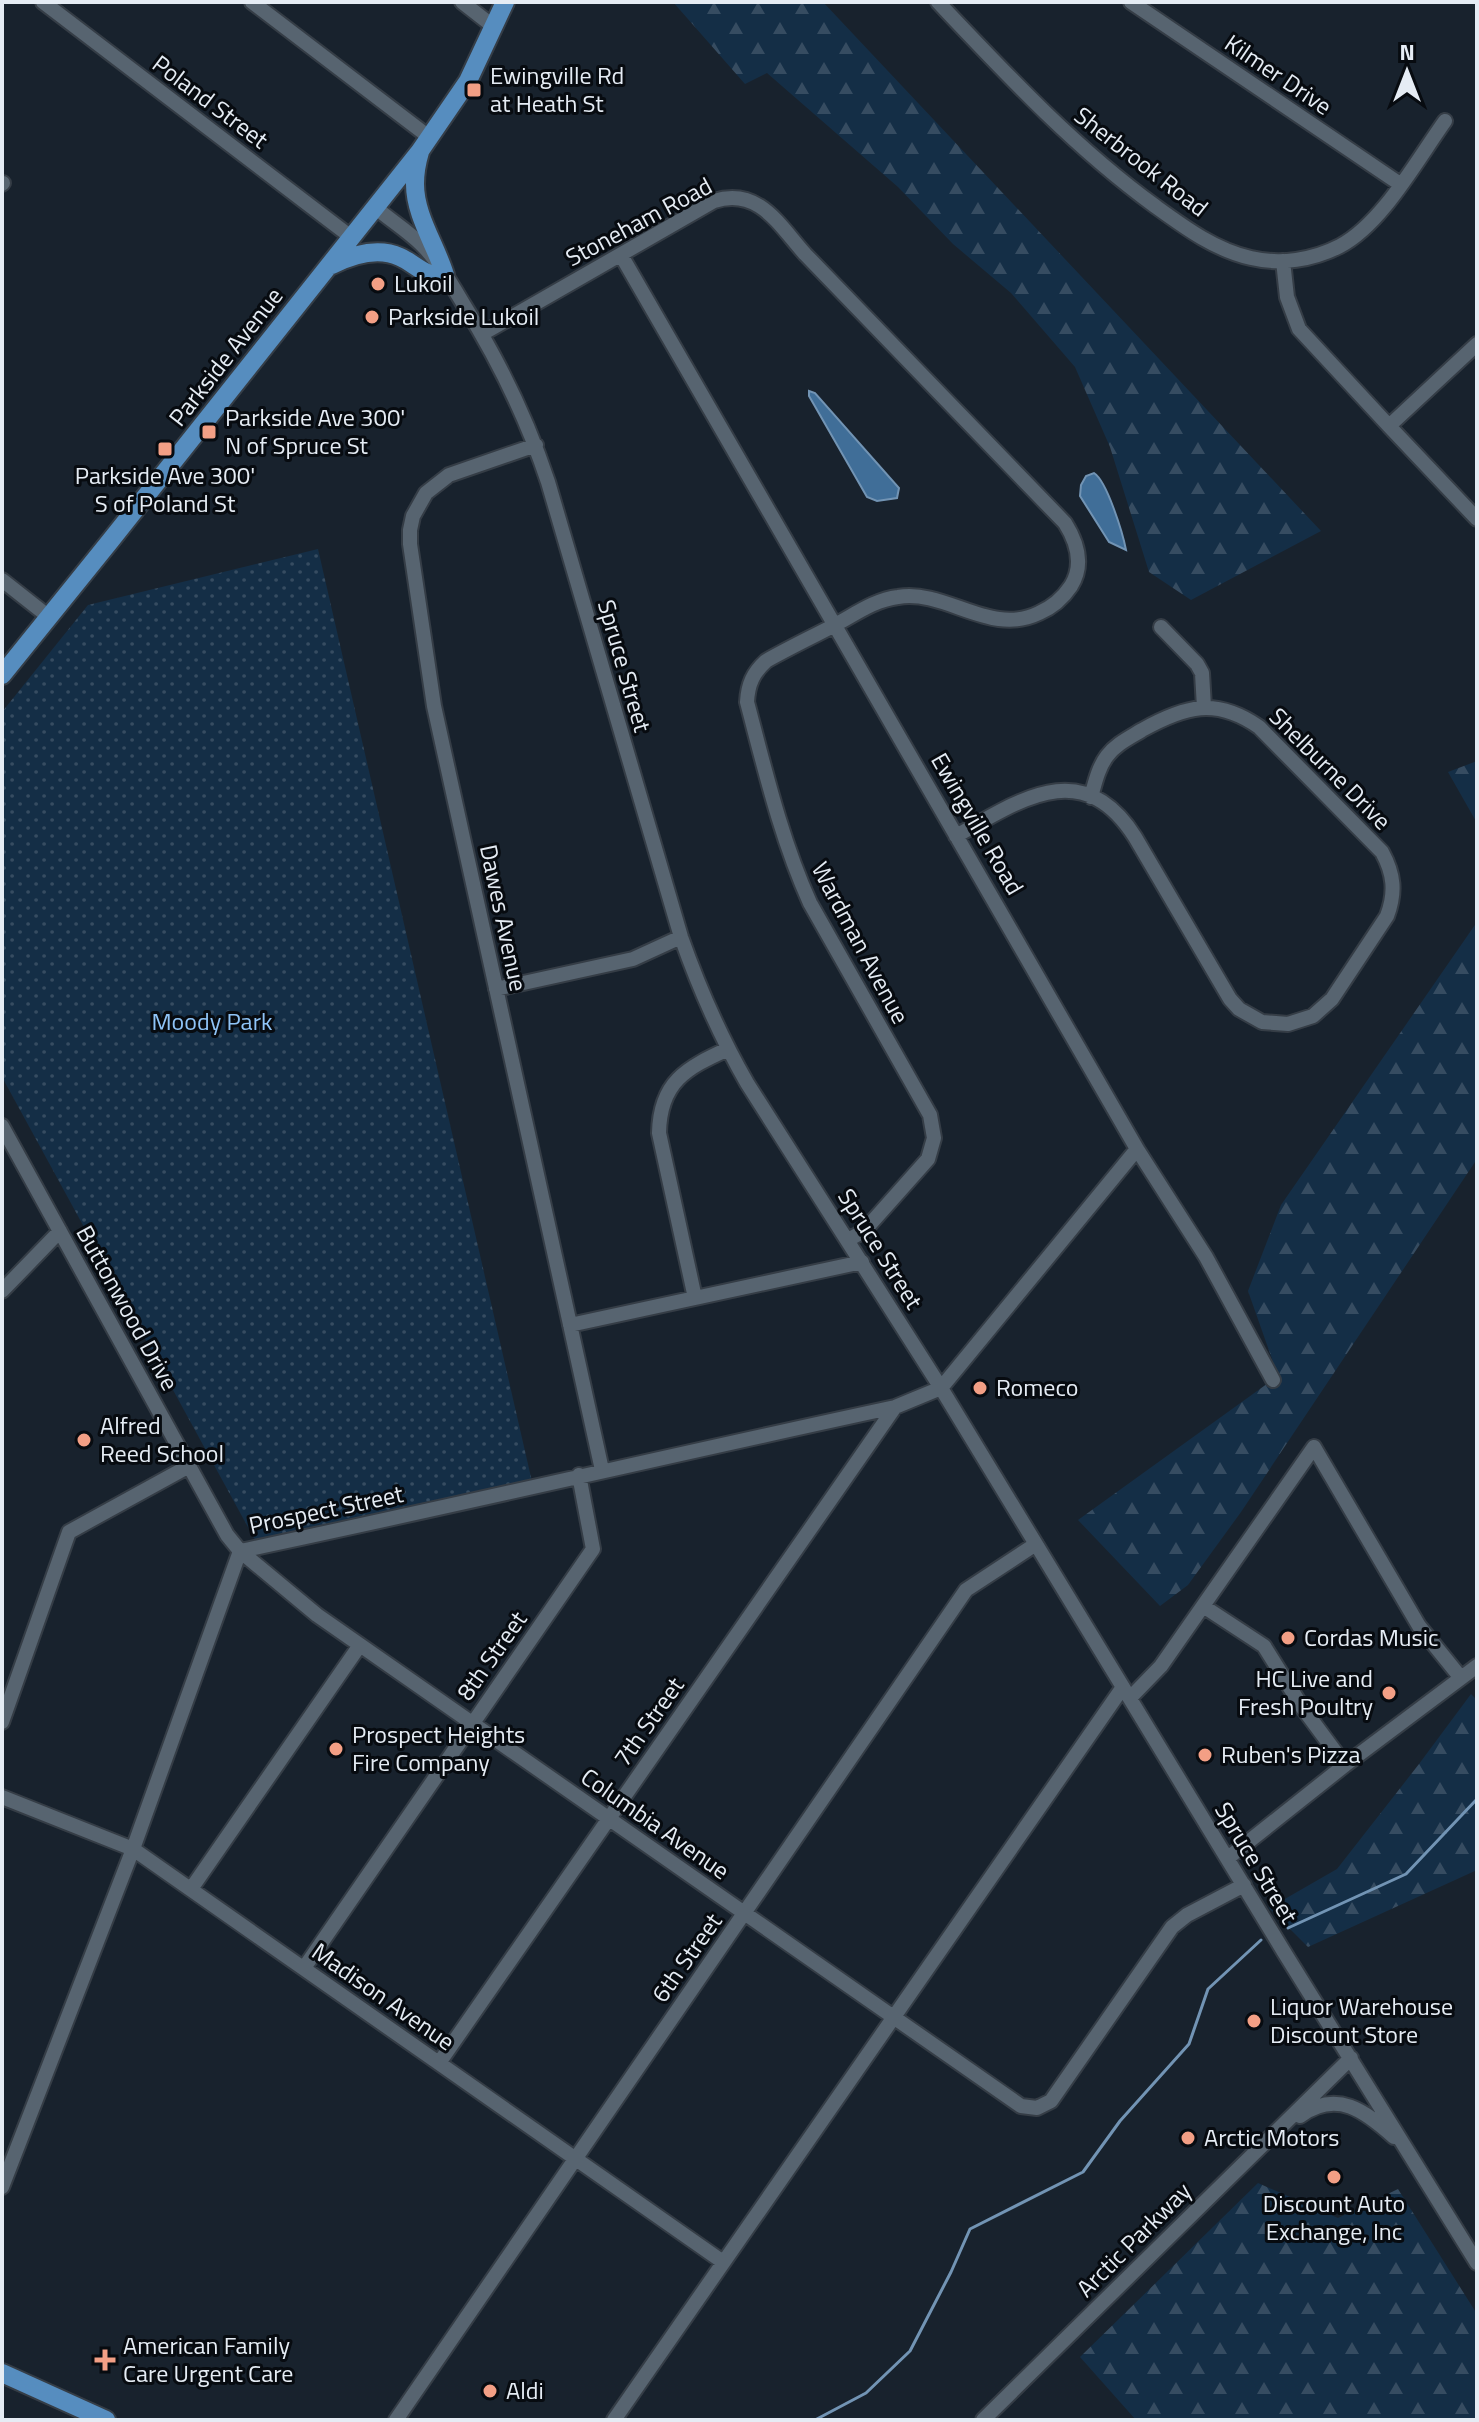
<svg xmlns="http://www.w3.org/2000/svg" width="1479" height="2422" font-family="'Titillium Web',sans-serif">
  <defs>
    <pattern id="forest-firs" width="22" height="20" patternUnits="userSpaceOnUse" patternTransform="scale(2)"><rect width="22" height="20" fill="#142e46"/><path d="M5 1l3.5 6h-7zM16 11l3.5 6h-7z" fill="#364c61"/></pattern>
    <pattern id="park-dots" width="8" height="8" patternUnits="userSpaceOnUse" patternTransform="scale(2)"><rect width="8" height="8" fill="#142e46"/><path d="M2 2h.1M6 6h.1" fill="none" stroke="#364c61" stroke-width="1.8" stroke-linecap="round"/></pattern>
  </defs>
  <rect width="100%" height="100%" fill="#18222d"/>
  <!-- forest -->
  <path fill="url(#forest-firs)" d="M 673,2 L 823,2 L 1321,531 L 1191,600 L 1149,572 L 1110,447 L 1075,367 L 1011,293 L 953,244 L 898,187 L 767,73 L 745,84 Z
    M 1477,761 L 1477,823 L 1448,772 Z
    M 1477,922 L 1477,1159 L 1241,1512 L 1188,1585 L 1160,1606 L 1078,1520 L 1278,1376 L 1248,1291 L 1281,1205 Z
    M 1471,1694 L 1477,1700 L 1477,1870 L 1308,1947 L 1269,1908 L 1337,1869 L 1419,1764 Z
    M 1258,2183 L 1338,2218 L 1398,2189 L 1477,2314 L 1477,2420 L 1136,2420 L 1080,2357 Z"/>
  <!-- park -->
  <path fill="url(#park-dots)" d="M 318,549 L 533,1486 L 261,1551 L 2,1077 L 2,712 L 88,605 Z"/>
  <!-- water -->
  <path fill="#406e98" stroke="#7294b4" stroke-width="2" d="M 809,391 L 815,393 L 899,488 L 897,498 L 877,501 L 867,497 L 809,396 Z
    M 1094,473 C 1107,481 1123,534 1126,550 L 1109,542 L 1080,496 L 1081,485 L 1086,476 Z"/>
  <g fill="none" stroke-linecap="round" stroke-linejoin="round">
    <!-- stream -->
    <path stroke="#7294b4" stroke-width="3" d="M 1288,1928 L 1406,1874 L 1477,1799
      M 815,2420 L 866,2393 L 910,2351 L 951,2272 L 970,2229 L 1083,2172 L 1120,2121 L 1189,2044 L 1208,1989 L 1261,1940"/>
    <!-- minor casing -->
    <g stroke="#353d46" stroke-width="18">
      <path id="minor" d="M 43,2 L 351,237
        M 252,2 L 429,137
        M 462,2 L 494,27
        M 938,2 C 1007,75 1074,147 1155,206 C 1184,227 1215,250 1251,258 C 1280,265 1313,260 1340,246 C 1382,224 1417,160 1445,121
        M 1131,2 L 1400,184
        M 2,184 L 3,183
        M 375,207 C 390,220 408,231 422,245 C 439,262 452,285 464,305 C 499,361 527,419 548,482 L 681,937 C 699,988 720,1036 747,1083 L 941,1388 L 1284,1952 L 1477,2263
        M 621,255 L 1137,1149 L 1206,1257 L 1273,1380
        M 1283,261 L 1287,297 L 1299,329 L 1389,426
        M 482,334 L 714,201 C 759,187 779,225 805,254 L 1065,523 C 1077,542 1084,565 1071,586 C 1063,598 1053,607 1039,613 C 990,637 947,589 898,597 C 873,600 853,616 831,627 C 810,638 787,649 766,661 C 753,673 748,684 747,702 C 765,770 781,839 810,903 L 930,1115 L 934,1138 L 928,1159 L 864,1231 L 848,1240
        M 1477,344 L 1389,426 L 1477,519
        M 536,445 L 449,475 L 426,493 L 413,516 L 410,530 L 410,544 L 434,706 L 602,1470
        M 2,580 L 49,617
        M 1161,627 L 1197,664 L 1202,673 L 1204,707
        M 956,836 C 1020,800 1083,755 1135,837 L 1230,999 L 1239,1009 L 1262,1022 L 1288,1024 L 1313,1016 L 1332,999 L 1387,916 C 1396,892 1394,874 1382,852 L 1259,727 C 1216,697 1185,706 1142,730 C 1129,738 1116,744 1107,756 C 1098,768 1095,783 1091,797
        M 496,989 L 633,959 L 681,937
        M 2,1126 L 227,1535 L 240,1551 L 317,1615 L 1021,2106 L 1037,2108 L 1051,2101 L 1172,1927 L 1187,1915 L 1244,1885
        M 2,1291 L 60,1231
        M 695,1298 L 659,1133 C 660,1082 686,1068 728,1049
        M 570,1325 L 862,1262
        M 240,1551 C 459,1505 676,1454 895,1407 L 941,1388 L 1137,1149
        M 1203,1606 L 1264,1646 L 1302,1707 L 1345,1765
        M 1130,1698 L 1161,1666 L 1314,1447 L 1419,1626 L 1461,1678
        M 2,1722 L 69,1532 L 189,1466
        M 2,1797 L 133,1849 L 723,2262
        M 1228,1858 L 1345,1765 L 1477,1666
        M 191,1889 L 360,1645
        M 304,1968 L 593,1549 L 579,1475
        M 439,2063 L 895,1407
        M 1300,2116 C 1337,2089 1365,2111 1394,2137
        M 2,2187 L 133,1849 L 240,1551
        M 396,2420 L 966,1590 L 1036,1544
        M 614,2420 L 1123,1687
        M 983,2420 L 1351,2058"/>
    </g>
    <!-- major casing -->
    <g stroke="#353d46" stroke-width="22">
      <path id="major" d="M 332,265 C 352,255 378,247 400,257 C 416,264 425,278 445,275 C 436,245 415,216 415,184 C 415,173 417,162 420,152
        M 2,675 L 111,540 L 420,151 L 468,81 L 505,2
        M 2,2373 L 106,2420"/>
    </g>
    <!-- minor -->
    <use href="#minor" stroke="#576470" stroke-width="14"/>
    <!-- major -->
    <use href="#major" stroke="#568dbf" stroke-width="18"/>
  </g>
  <!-- markers -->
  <g fill="#f39f85" stroke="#070b10" stroke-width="3">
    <rect x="466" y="82" width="16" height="16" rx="4"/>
    <circle cx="378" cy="284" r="8"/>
    <circle cx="372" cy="317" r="8"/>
    <rect x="201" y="424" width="16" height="16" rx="4"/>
    <rect x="157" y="441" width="16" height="16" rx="4"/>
    <circle cx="980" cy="1388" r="8"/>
    <circle cx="84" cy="1440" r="8"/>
    <circle cx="1288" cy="1638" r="8"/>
    <circle cx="1389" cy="1693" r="8"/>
    <circle cx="336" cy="1749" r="8"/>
    <circle cx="1205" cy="1755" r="8"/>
    <circle cx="1254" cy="2021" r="8"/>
    <circle cx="1188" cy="2138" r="8"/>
    <circle cx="1334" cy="2177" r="8"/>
    <path d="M101 2348h8v8h8v8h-8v8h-8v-8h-8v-8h8z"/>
    <circle cx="490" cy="2391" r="8"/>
  </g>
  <g text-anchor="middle" stroke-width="6" stroke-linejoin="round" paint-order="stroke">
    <!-- street labels -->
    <g font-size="24" fill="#e5ecf4" stroke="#070b10">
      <text transform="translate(1278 75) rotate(34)" y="8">Kilmer Drive</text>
      <text transform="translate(210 102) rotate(37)" y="8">Poland Street</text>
      <text transform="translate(1141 162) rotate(38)" y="8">Sherbrook Road</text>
      <text transform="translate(639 222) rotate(-28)" y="8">Stoneham Road</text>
      <text transform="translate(226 357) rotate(-52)" y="8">Parkside Avenue</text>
      <text transform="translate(624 666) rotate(74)" y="8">Spruce Street</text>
      <text transform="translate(1330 769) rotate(45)" y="8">Shelburne Drive</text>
      <text transform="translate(977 824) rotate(60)" y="8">Ewingville Road</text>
      <text transform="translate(503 918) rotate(78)" y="8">Dawes Avenue</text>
      <text transform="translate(860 943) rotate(62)" y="8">Wardman Avenue</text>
      <text transform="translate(880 1249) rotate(58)" y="8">Spruce Street</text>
      <text transform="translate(127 1308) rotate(61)" y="8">Buttonwood Drive</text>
      <text transform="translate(326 1510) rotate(-12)" y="8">Prospect Street</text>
      <text transform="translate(492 1656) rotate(-55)" y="8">8th Street</text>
      <text transform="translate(649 1722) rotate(-55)" y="8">7th Street</text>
      <text transform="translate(655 1824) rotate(35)" y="8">Columbia Avenue</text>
      <text transform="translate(1256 1863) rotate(59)" y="8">Spruce Street</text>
      <text transform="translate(687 1958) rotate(-55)" y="8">6th Street</text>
      <text transform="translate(383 1997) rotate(35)" y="8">Madison Avenue</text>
      <text transform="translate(1134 2240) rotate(-45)" y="8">Arctic Parkway</text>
    </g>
    <!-- poi labels -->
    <g font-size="24" fill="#e5ecf4" stroke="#070b10" text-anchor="start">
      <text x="490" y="84">Ewingville Rd<tspan x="490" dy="28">at Heath St</tspan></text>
      <text x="394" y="292">Lukoil</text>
      <text x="388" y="325">Parkside Lukoil</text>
      <text x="225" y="426">Parkside Ave 300'<tspan x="225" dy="28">N of Spruce St</tspan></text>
      <text x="165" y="484" text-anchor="middle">Parkside Ave 300'<tspan x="165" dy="28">S of Poland St</tspan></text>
      <text x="996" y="1396">Romeco</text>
      <text x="100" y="1434">Alfred<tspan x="100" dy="28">Reed School</tspan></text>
      <text x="1304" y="1646">Cordas Music</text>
      <text x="1373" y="1687" text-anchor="end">HC Live and<tspan x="1373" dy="28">Fresh Poultry</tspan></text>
      <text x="352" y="1743">Prospect Heights<tspan x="352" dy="28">Fire Company</tspan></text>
      <text x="1221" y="1763">Ruben's Pizza</text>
      <text x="1270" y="2015">Liquor Warehouse<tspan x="1270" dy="28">Discount Store</tspan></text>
      <text x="1204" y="2146">Arctic Motors</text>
      <text x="1334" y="2212" text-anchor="middle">Discount Auto<tspan x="1334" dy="28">Exchange, Inc</tspan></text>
      <text x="123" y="2354">American Family<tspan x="123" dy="28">Care Urgent Care</tspan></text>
      <text x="506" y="2399">Aldi</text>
    </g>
    <!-- park labels -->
    <g font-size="24" fill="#8fc4f7" stroke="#070b10">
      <text x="212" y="1030">Moody Park</text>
    </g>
  </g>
  <!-- border -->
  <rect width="1479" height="2422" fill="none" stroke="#e5ecf4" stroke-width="8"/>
  <!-- north arrow -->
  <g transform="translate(1407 72)" stroke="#070b10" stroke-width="6" paint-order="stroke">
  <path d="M0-6L14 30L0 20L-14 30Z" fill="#e5ecf4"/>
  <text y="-12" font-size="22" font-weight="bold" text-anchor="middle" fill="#e5ecf4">N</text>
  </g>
</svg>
